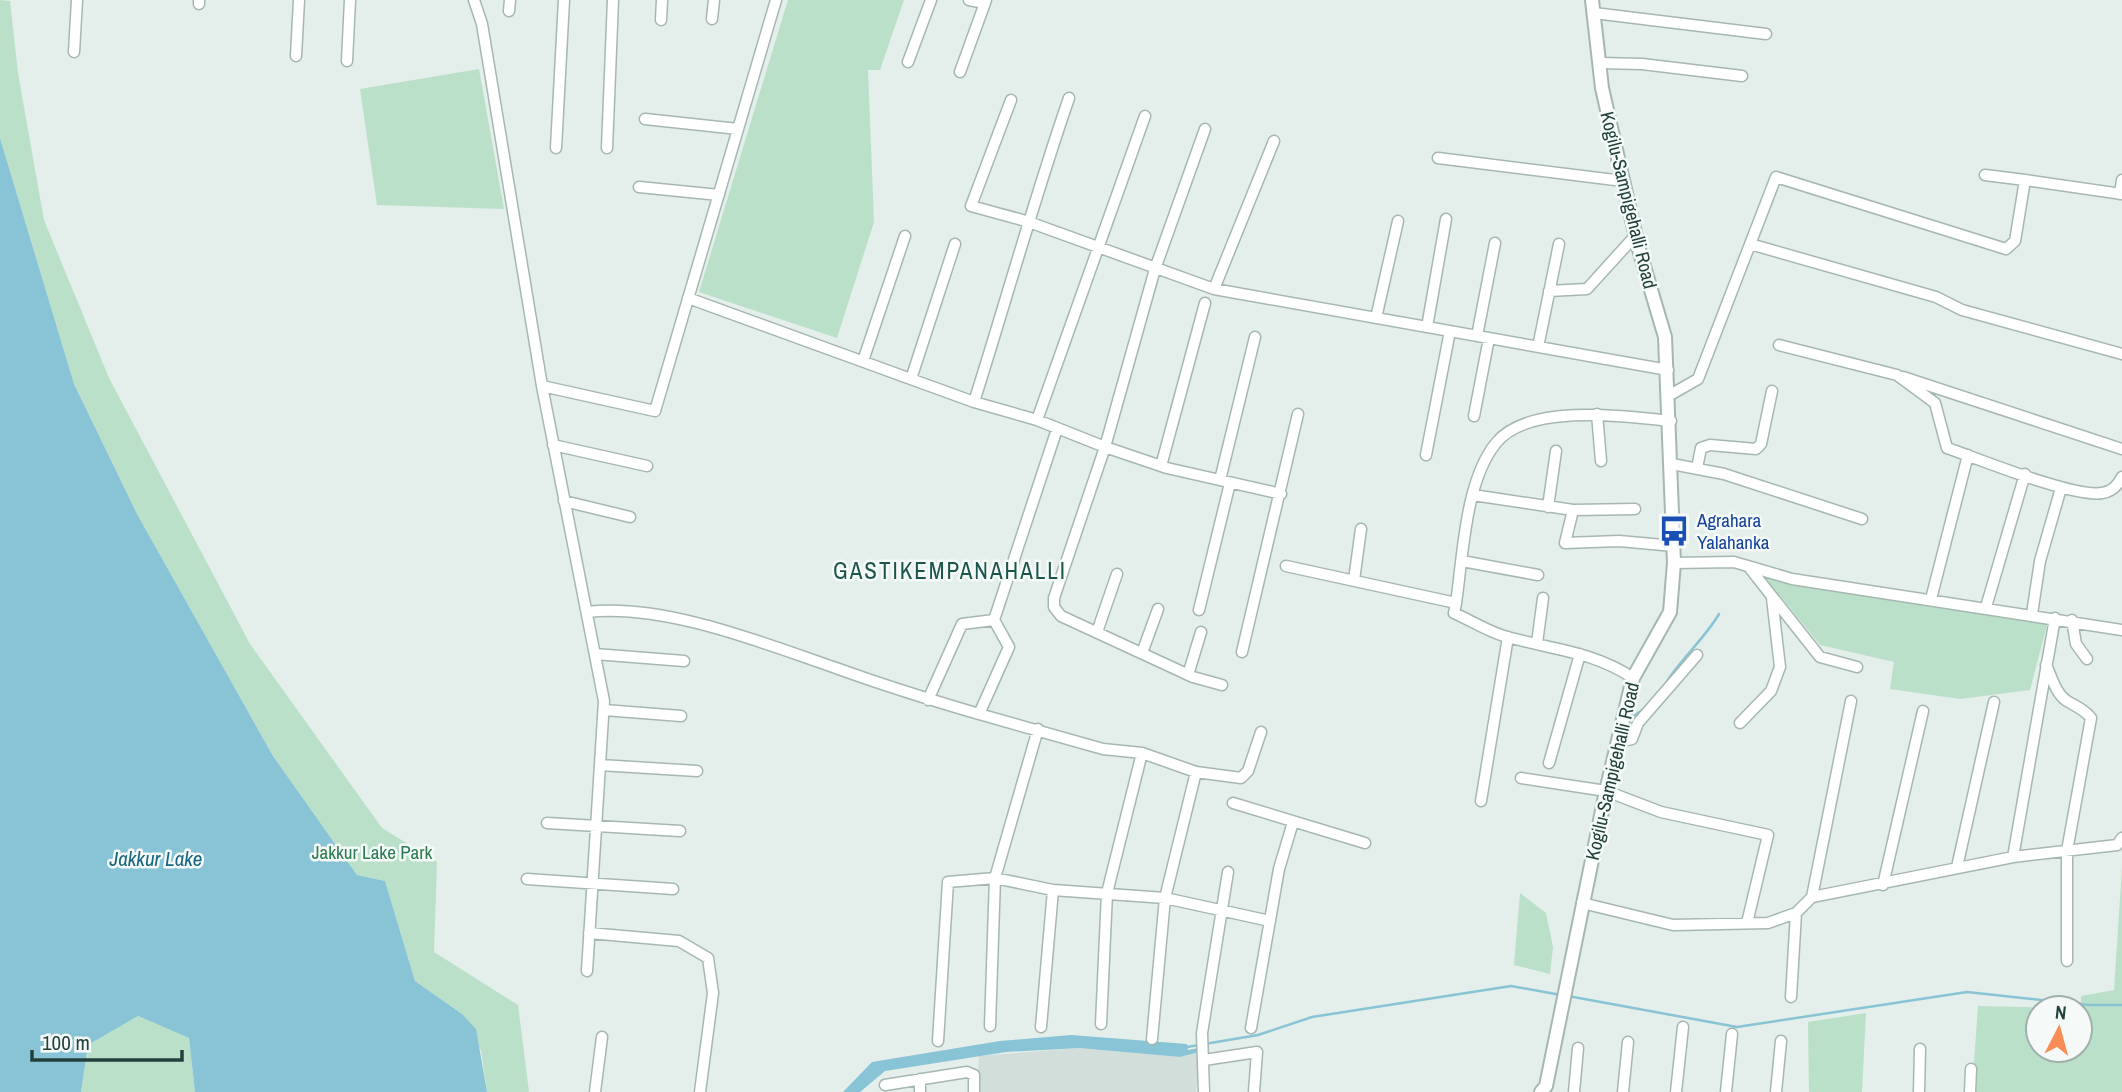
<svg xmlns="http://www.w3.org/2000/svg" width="2122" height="1092" font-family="'Archivo Narrow',sans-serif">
  <rect width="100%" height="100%" fill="#e4eeea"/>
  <!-- built -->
  <path fill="#d2deda" d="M 1079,1048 L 1180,1057 L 1199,1052 L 1196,1092 L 977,1092 L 979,1056 Z"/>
  <!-- green -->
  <path fill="#bbe0c9" d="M 0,0 L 10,1 L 18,73 L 44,220 L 109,378 L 250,644 L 382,828 L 437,862 L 434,952 L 518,1005 L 529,1092 L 487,1092 L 481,1051 L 462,1014 L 415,981 L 385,881 L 357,875 L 273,756 L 137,514 L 74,384 L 0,138 Z
    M 788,0 L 904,0 L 880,70 L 868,70 L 874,222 L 837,338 L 699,292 Z
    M 479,69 L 504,209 L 377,205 L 360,89 Z
    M 1764,576 L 2048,621 L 2030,690 L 1960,699 L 1890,689 L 1894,662 L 1820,645 Z
    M 2122,868 L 2122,1092 L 1972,1092 L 1978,1006 L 2061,1008 L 2038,1008 L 2038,1050 L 2080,1050 L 2081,996 L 2114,990 Z
    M 1520,893 L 1546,913 L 1553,947 L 1550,974 L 1514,965 Z
    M 1866,1013 L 1862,1092 L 1809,1092 L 1808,1022 Z
    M 138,1016 L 189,1038 L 195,1092 L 81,1092 L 88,1045 Z"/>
  <!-- water -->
  <path fill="#89c3d6" d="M 0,138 L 74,384 L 137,514 L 273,756 L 357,875 L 385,881 L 415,981 L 462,1014 L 476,1029 L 487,1092 L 195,1092 L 189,1038 L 138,1016 L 88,1045 L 81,1092 L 0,1092 Z
    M 1071,1035 L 1187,1044 L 1188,1050 L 1198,1048 L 1199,1052 L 1180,1057 L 1079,1048 L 1006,1052 L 885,1071 L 860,1092 L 843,1092 L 872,1062 L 1000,1041 Z"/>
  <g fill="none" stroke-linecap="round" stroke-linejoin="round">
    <!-- stream -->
    <path stroke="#89c3d6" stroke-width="2.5" d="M 1664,686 C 1680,659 1703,641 1719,614
      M 1629,719 L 1644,709
      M 1614,790 L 1623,746
      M 1593,886 L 1612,797
      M 1568,996 L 1737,1027 L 1967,992 L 2089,1005 L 2122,1005
      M 1187,1047 L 1258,1035 L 1312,1017 L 1511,986 L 1561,995"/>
    <!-- minor casing -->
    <g stroke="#a6b7b2" stroke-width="13">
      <path id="minor" d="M 474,0 L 482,24 L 542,386 L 604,701 L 587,971
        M 969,0 L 985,3
        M 199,4 L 199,0
        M 509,11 L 510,0
        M 1594,13 L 1766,34
        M 712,19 L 714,0
        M 661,20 L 662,0
        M 74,52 L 77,0
        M 296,56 L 299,0
        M 347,61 L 350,0
        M 908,62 L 931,0
        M 1599,63 L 1642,64 L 1742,76
        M 960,72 L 986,0
        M 1011,100 L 971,206 L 1026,221 L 1214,289 L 1668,370
        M 645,119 L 738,129
        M 556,148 L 564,0
        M 607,148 L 613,0
        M 1438,158 L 1623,181
        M 1985,175 L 2025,180
        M 639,187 L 719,195
        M 2120,194 L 2122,180
        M 1750,244 L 1936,297 L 1962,310 L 2122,354
        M 1214,289 L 1274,141
        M 1549,291 L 1587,289 L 1635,236
        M 688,298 L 974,402 L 1037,420 L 1105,447 L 1155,269 L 1205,129
        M 1376,318 L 1398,221
        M 1427,327 L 1446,219
        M 1477,336 L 1495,243
        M 1779,345 L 1897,375 L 1935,403 L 1947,448 C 1979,459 2074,498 2102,493 C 2112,492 2118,485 2122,477
        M 1538,347 L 1559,244
        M 863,361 L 905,236
        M 1903,377 L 2122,449
        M 911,379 L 955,244
        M 542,386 L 655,411 L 776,0
        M 1670,395 L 1698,379 L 1776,177 L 2006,249 L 2015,241 L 2025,180 L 2122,194
        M 974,402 C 1006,301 1034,199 1069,98
        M 1597,414 L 1601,461
        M 1474,416 L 1489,338
        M 1037,420 L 1145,116
        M 1057,429 L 994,620 L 1009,647 L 979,714 L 1103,749 L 1142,753 L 1196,772 L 1241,778 L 1248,771 L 1261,732
        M 553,445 L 647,466
        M 1426,455 L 1450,331
        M 1672,464 L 1724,474 L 1862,519
        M 1161,466 L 1205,303
        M 1697,468 L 1701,448 L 1710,445 L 1756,449 L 1761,444 L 1772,391
        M 1220,480 L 1255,337
        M 1473,495 L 1573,510 L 1565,543 L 1619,541 L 1674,546
        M 564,501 L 630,517
        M 1548,507 L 1556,451
        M 1573,510 L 1635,509
        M 1462,561 L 1538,575
        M 1674,563 L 1734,562 L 1792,579 L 2122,630
        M 1286,566 L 1456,603
        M 1748,566 L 1820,657 L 1857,667
        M 1354,580 L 1361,529
        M 1931,599 L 1968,455
        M 1986,607 L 2025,474
        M 1199,610 L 1230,483
        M 587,612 C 664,603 763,643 836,668 C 883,685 931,700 979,714
        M 2032,614 L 2040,561 L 2061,488
        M 2072,620 L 2076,644 L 2087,659
        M 1097,632 L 1117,574
        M 1537,643 L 1543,598
        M 1242,652 L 1298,414
        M 1142,653 L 1158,609
        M 595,654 L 684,661
        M 2046,665 C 2052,677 2055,693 2067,701 C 2077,707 2084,709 2091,718 L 2067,851 L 2067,961
        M 1188,675 L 1201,632
        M 1633,678 C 1593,651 1549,649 1504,636 C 1487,631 1470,620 1454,613 L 1456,603 C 1463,556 1465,481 1496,443 C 1528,403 1625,416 1671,421
        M 1222,685 L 1193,677 L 1061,616 L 1054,607 L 1054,598 L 1105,447 L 1167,468 L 1281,494
        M 928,700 L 962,624 L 994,620
        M 604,710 L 681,716
        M 1740,723 L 1771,691 L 1780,667 L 1772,598
        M 1618,742 L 1632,739 L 1638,723 L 1697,655
        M 1549,763 L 1580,654
        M 600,765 L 697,771
        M 1521,778 L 1606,791 L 1661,812 L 1768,835 L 1747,923
        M 1481,801 L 1508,637
        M 1233,803 L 1365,843
        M 547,823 L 680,831
        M 2013,857 L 2055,618
        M 1957,867 L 1994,702
        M 527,879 L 673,889
        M 1883,885 L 1923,711
        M 1812,897 L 1851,701
        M 1582,903 L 1673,925 L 1768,923 L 1796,913 L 1812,897 L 2013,857 L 2117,845 L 2122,838
        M 589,933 L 679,941 L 708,958 L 713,993 L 700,1092
        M 1791,997 L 1796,913
        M 1101,1024 L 1107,893 L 1142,753
        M 990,1026 L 995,878 L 1038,729
        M 1041,1027 L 1053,890
        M 1251,1028 L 1279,869 L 1293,822
        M 1152,1039 L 1165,898 L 1196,772
        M 938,1041 L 948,882 L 995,878 L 1053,890 L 1165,898 L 1270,921
        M 1204,1060 L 1257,1052 L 1254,1092
        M 885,1085 L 967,1072 L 974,1075 L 974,1092
        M 595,1092 L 602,1037
        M 920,1092 L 920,1079
        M 1204,1092 L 1202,1033 L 1228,872
        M 1574,1092 L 1578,1048
        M 1623,1092 L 1628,1042
        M 1676,1092 L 1683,1027
        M 1726,1092 L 1732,1034
        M 1776,1092 L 1781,1041
        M 1919,1092 L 1920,1049
        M 1970,1092 L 1971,1069"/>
    </g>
    <!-- tertiary casing -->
    <g stroke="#a6b7b2" stroke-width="16">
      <path id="tertiary" d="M 1541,1092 L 1546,1086 L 1606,791 L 1633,678 L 1670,612 L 1674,563 L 1665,337 L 1638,246 L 1602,88 L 1592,0"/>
    </g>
    <!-- minor -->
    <use href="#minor" stroke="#fff" stroke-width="10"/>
    <!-- tertiary -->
    <use href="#tertiary" stroke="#fff" stroke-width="12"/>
  </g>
  <!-- icons -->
  <defs>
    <g id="bus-bare" transform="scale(2.415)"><path d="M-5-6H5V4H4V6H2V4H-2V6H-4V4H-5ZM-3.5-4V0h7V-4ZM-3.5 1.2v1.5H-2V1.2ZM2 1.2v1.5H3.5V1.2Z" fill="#1a4fb4" stroke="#f5faf8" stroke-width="2.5" paint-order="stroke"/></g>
  </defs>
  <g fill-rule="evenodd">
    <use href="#bus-bare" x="1674" y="531"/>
  </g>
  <g text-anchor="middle" stroke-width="5" stroke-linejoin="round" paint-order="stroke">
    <!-- street labels -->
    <g font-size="19" fill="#22413c" stroke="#f5faf8">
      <text transform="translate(1629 200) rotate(76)" y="7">Kogilu-Sampigehalli Road</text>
      <text transform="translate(1612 771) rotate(-77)" y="7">Kogilu-Sampigehalli Road</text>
    </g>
    <!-- transit labels -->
    <g font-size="19" fill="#164399" stroke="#f5faf8" text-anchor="start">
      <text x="1697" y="527">Agrahara<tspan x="1697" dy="22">Yalahanka</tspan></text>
    </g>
    <!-- park labels -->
    <g font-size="19" fill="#297b50" stroke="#f5faf8">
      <text x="372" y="859">Jakkur Lake Park</text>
    </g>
    <!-- water labels -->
    <g font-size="21" font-style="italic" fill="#176681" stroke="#f5faf8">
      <text x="156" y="866">Jakkur Lake</text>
    </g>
    <!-- quarter labels -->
    <g font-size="23" letter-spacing="2" fill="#1c554c" stroke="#f5faf8">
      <text x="950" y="579">GASTIKEMPANAHALLI</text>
    </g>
  </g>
  <!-- north arrow -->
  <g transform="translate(2059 1029) rotate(6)"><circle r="33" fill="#f5faf8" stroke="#a1b0ad" stroke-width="2"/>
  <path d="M0-5L12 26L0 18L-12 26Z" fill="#fa8d56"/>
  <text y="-10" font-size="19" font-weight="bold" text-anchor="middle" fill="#22413c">N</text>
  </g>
  <!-- scale -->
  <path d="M32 1050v10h150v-10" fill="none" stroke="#22413c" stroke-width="3.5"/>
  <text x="42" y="1050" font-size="21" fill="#22413c" stroke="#f5faf8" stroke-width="5" paint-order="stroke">100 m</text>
</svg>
